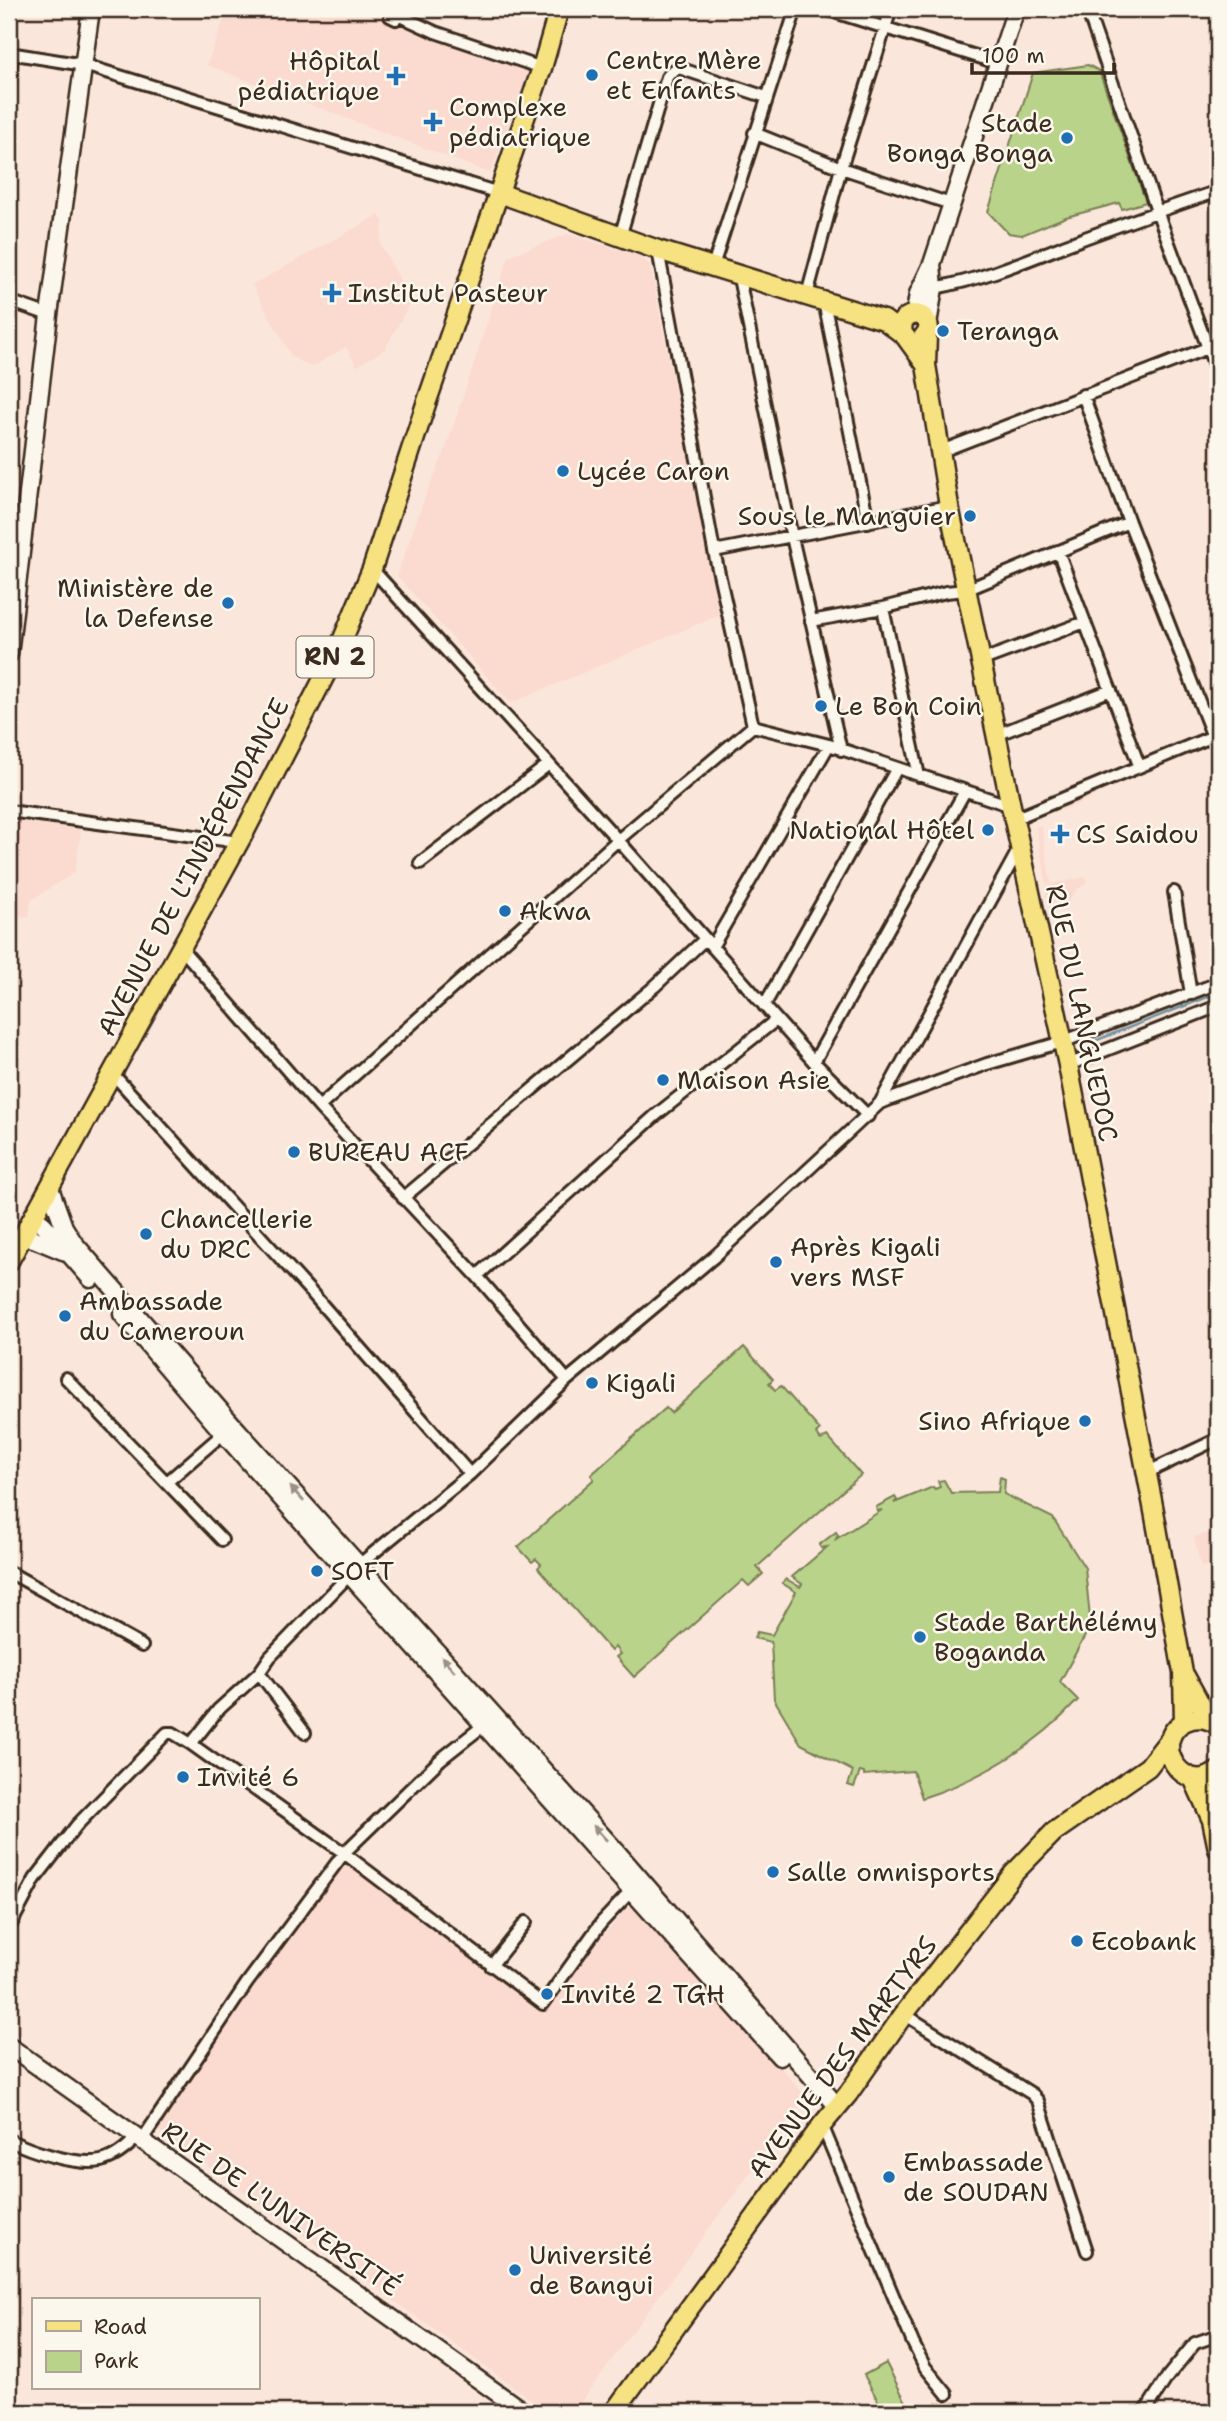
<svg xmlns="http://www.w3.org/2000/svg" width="1227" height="2421" font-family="'Shantell Sans',sans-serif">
  <rect width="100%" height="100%" fill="#fbe6db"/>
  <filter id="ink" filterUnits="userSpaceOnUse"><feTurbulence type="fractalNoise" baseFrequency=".0143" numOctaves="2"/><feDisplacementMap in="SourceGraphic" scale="14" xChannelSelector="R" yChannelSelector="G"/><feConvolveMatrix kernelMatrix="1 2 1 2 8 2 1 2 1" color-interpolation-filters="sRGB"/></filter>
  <g filter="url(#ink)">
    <!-- built -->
    <path fill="#fbdacf" d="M 228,9 L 388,9 L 388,18 L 528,72 L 490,173 L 207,65 Z
      M 379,215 L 383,222 L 380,243 L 411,301 L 385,349 L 357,366 L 346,347 L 312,367 L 292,357 L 252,285 Z
      M 568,234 L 639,256 L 650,265 L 719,615 L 511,703 L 397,576 L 426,494 L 446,449 L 509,256 Z
      M 1135,771 L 1137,777 L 1134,778 L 1114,785 L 1079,804 L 1061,810 L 1059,805 Z
      M 9,820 L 81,830 L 75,872 L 31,900 L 29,917 L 9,915 Z
      M 1041,826 L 1051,883 L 1047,884 L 1036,827 Z
      M 1086,877 L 1087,883 L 1076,890 L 1064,909 L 1053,910 L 1050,898 L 1046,897 L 1046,885 Z
      M 1218,1531 L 1218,1563 L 1201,1567 L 1194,1537 Z
      M 347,1857 L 541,2008 L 636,1898 L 806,2097 L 573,2412 L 548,2412 L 154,2127 Z"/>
    <!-- green -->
    <path fill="#b9d38b" stroke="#7a7e54" stroke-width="2" d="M 1088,65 L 1099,71 L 1146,202 L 1122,209 L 1119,203 L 1066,217 L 1022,235 L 1008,233 L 988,212 L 1033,73 Z
      M 744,1347 L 773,1379 L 769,1383 L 775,1390 L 781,1386 L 820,1430 L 816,1434 L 821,1440 L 827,1436 L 861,1475 L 757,1567 L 763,1574 L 749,1586 L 743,1580 L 634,1677 L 616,1657 L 620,1654 L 615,1647 L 611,1651 L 538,1568 L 541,1564 L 536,1559 L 532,1562 L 518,1547 L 594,1479 L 591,1475 L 666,1408 L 671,1413 Z
      M 1000,1477 L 1005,1479 L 1004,1494 L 1053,1518 L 1085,1568 L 1090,1618 L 1088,1619 L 1088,1623 L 1101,1627 L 1099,1632 L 1086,1628 L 1087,1632 L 1060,1682 L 1078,1700 C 1036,1746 981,1779 922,1798 L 913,1771 L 864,1775 L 864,1773 L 860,1772 L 854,1787 L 848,1785 L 853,1771 L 801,1744 L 774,1699 L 771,1642 L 754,1638 L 757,1632 L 772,1635 L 796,1592 L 782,1583 L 786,1579 L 800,1587 L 802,1584 L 792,1577 L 827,1547 L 821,1548 L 819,1545 L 836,1532 L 838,1535 L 836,1539 L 882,1510 L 877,1511 L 876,1507 L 895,1497 L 897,1500 L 894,1503 L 933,1487 L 935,1489 L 940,1487 L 938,1481 L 944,1480 L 951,1493 L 998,1492 Z
      M 886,2363 L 906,2402 L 884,2412 L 864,2375 Z"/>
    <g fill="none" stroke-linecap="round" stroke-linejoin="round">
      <!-- stream -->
      <path stroke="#70929f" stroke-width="2.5" d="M 1092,1042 L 1218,993"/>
      <!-- street casing -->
      <g stroke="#3b2a1e" stroke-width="16">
        <path id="street" d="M 390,9 L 390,16 L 396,19 L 401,14 L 400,9
          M 825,9 L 998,63
          M 1087,9 L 1157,211 L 1218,375
          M 400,16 L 435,32 L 542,68
          M 9,53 L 84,65 L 499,193
          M 9,84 L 12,55
          M 754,133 L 841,168 L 951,204
          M 620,237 L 667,77 L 672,71 L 679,68 L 766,97
          M 658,250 L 714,551 L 753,726
          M 713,266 L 796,9
          M 738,273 L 792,537 L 841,750
          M 934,288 C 980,280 1023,262 1066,245 C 1117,226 1167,208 1218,191
          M 807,295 L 841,168 L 891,9
          M 9,301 L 49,315
          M 824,301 L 868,522
          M 1083,395 L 1129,522 L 1213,737
          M 939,452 L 1218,344
          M 714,551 L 949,506
          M 1058,551 L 1139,765
          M 372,569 L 618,840 L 814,1062 L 868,1116
          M 883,608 L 919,776
          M 811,621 L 883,608 L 946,592 L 966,590 L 1129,522
          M 980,661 L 1085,622
          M 753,726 L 829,745 L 1011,806
          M 996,735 L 1111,690
          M 9,811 L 239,842
          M 1014,819 L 1218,734
          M 420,863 L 549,764
          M 1174,892 L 1191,994
          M 180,947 L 319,1107 L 477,1276 L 567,1380
          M 712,947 L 829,745
          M 764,1006 L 897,768
          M 814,1062 L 965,791
          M 1068,1065 L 1218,1006
          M 112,1073 L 311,1292 L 470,1474
          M 880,1103 L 987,1064 L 1062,1042 L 1218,983
          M 319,1107 L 618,840 L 753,726
          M 403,1198 L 654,987 L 705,939
          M 477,1276 L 656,1115 L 776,1020
          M 66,1378 L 222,1540
          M 1146,1473 L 1218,1439
          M 167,1482 L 226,1431
          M 9,1572 L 142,1646
          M 259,1673 L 305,1733
          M 191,1744 L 218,1710 L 259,1673 L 270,1657 L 360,1564 L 470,1474 L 567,1380 L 714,1257 L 880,1103 L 1020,847
          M 9,1928 L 35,1879 L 77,1825 L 167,1733 L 173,1733 L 191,1744 L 344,1853 L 543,2004 L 601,1923 L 634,1888
          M 491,1966 L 526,1922
          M 904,2014 L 1032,2094 L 1038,2101 L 1087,2251
          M 822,2125 L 913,2343 L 925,2367 L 947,2394
          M 9,2140 C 30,2151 77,2166 101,2161 C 114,2158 128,2147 138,2136
          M 142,2140 L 247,1983 L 344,1853 L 441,1759 L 488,1722
          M 1145,2412 L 1168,2376 L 1195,2343 L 1218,2335"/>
      </g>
      <!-- secondary casing -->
      <g stroke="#3b2a1e" stroke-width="21">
        <path id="secondary" d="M 915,313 L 918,294 L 932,264 L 1016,9
          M 928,324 L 934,288 L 932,264
          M 9,654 L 49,315 L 91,9
          M 50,1188 L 64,1227 L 74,1243 L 232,1424 L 617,1852 L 838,2107
          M 34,1217 L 44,1225 L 91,1279
          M 22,1237 L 34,1239 L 63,1251
          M 122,1314 L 223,1433 L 780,2057
          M 9,2046 L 524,2412"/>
      </g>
      <!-- primary casing -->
      <g stroke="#3b2a1e" stroke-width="23">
        <path id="primary" d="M 499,193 L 658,250 L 884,320 L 904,335
          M 927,334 L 926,365 L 949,506 L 1011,806 L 1068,1065 L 1154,1511 L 1183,1673 L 1184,1722
          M 921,340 L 929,329 C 928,314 914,310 903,320 L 902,332 L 926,365
          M 9,1261 L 245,831 L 340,646 L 372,569 L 427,401 L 542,68 L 559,9
          M 1185,1676 L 1209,1720
          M 1218,1725 C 1209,1719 1197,1716 1186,1721 C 1147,1740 1183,1799 1218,1771
          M 1193,1778 L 1212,1820 L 1218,1849
          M 1212,1820 L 1217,1772
          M 614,2412 L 822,2125 L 848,2094 L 904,2014 L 1013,1874 L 1054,1832 L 1148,1767 L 1169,1740"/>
      </g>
      <!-- street -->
      <use href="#street" stroke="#fbf7ec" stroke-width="10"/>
      <!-- secondary -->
      <use href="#secondary" stroke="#fbf7ec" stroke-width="16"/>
      <!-- primary -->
      <use href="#primary" stroke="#f7e281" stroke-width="18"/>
    </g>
    <!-- one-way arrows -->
    <defs><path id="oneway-solid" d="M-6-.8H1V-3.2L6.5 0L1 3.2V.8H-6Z" transform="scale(1.75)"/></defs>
    <g fill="#9b9085">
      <use href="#oneway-solid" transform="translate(297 1494) rotate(-132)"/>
      <use href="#oneway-solid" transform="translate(448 1664) rotate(-131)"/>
      <use href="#oneway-solid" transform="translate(600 1833) rotate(-132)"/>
    </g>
  </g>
  <!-- markers -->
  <g fill="#1f6fb2" stroke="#fbf7ec" stroke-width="2.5">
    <circle cx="592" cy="75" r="7"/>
    <path d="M392.5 65.5h7v7h7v7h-7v7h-7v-7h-7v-7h7z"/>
    <path d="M429.5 111.5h7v7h7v7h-7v7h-7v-7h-7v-7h7z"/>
    <circle cx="1067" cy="138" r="7"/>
    <path d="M328.5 282.5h7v7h7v7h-7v7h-7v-7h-7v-7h7z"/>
    <circle cx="943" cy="331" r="7"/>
    <circle cx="563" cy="471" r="7"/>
    <circle cx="970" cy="516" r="7"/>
    <circle cx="228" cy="603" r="7"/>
    <circle cx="821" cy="706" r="7"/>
    <circle cx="988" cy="830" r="7"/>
    <path d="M1056.5 823.5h7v7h7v7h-7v7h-7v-7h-7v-7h7z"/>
    <circle cx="505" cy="911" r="7"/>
    <circle cx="663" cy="1080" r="7"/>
    <circle cx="294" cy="1152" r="7"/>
    <circle cx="146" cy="1234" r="7"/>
    <circle cx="776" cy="1262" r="7"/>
    <circle cx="65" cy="1316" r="7"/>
    <circle cx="592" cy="1383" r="7"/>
    <circle cx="1085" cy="1421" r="7"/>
    <circle cx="317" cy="1571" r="7"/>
    <circle cx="920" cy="1637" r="7"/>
    <circle cx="183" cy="1777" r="7"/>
    <circle cx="773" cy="1872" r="7"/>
    <circle cx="1077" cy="1941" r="7"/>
    <circle cx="547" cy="1994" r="7"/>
    <circle cx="889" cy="2177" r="7"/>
    <circle cx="515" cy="2270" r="7"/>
  </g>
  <g text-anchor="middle" stroke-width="5" stroke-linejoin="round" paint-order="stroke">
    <!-- shield labels -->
    <rect fill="#fbf7ec" stroke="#75685c" stroke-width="2" x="296.5" y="636.5" width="77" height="41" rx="5"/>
    <g font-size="24" font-weight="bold" fill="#3b2a1e">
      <text x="335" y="665">RN 2</text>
    </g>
    <!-- poi labels -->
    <g font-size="26" fill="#3b2a1e" stroke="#fbf7ec" text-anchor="start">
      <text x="606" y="69">Centre Mère<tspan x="606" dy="30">et Enfants</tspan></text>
      <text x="380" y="70" text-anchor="end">Hôpital<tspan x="380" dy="30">pédiatrique</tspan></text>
      <text x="449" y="116">Complexe<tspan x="449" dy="30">pédiatrique</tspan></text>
      <text x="1053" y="132" text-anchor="end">Stade<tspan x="1053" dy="30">Bonga Bonga</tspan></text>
      <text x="348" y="302">Institut Pasteur</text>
      <text x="957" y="340">Teranga</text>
      <text x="577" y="480">Lycée Caron</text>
      <text x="956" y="525" text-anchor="end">Sous le Manguier</text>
      <text x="214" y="597" text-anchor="end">Ministère de<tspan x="214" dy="30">la Defense</tspan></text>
      <text x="835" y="715">Le Bon Coin</text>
      <text x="974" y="839" text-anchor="end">National Hôtel</text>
      <text x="1076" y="843">CS Saidou</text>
      <text x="519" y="920">Akwa</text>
      <text x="677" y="1089">Maison Asie</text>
      <text x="308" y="1161">BUREAU ACF</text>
      <text x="160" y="1228">Chancellerie<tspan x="160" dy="30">du DRC</tspan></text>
      <text x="790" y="1256">Après Kigali<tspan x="790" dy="30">vers MSF</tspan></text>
      <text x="79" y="1310">Ambassade<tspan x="79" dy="30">du Cameroun</tspan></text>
      <text x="606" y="1392">Kigali</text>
      <text x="1071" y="1430" text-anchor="end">Sino Afrique</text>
      <text x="331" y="1580">SOFT</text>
      <text x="934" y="1631">Stade Barthélémy<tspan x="934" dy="30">Boganda</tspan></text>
      <text x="197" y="1786">Invité 6</text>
      <text x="787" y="1881">Salle omnisports</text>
      <text x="1091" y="1950">Ecobank</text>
      <text x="561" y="2003">Invité 2 TGH</text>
      <text x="903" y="2171">Embassade<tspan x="903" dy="30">de SOUDAN</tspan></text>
      <text x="529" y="2264">Université<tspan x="529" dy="30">de Bangui</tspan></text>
    </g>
    <!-- street labels -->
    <g font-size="26" fill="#3b2a1e" stroke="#fbf7ec">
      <text transform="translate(193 867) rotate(-62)" y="9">AVENUE DE L'INDÉPENDANCE</text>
      <text transform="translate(1082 1013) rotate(78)" y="9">RUE DU LANGUEDOC</text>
      <text transform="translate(842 2057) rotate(-53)" y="9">AVENUE DES MARTYRS</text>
      <text transform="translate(281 2209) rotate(35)" y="9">RUE DE L'UNIVERSITÉ</text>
    </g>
  </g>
  <!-- margin -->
  <rect width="1227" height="2421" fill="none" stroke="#fbf7ec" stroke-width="35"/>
  <rect x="18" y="18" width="1192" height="2386" fill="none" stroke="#3b2a1e" stroke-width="2.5" filter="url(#ink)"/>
  <!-- legend -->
  <rect x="32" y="2298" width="228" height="91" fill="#fbf7ec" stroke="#aea59a" stroke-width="2"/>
  <rect x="46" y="2321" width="35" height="10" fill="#f7e281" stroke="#aea59a" stroke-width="2"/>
  <text x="94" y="2334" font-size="21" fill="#3b2a1e">Road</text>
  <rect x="46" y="2351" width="35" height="21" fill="#b9d38b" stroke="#aea59a" stroke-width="2"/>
  <text x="94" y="2368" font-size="21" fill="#3b2a1e">Park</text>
  <!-- scale -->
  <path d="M972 63v10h142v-10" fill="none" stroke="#3b2a1e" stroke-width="3.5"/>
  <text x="982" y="63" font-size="21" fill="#3b2a1e" stroke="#fbf7ec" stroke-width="5" paint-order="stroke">100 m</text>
</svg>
